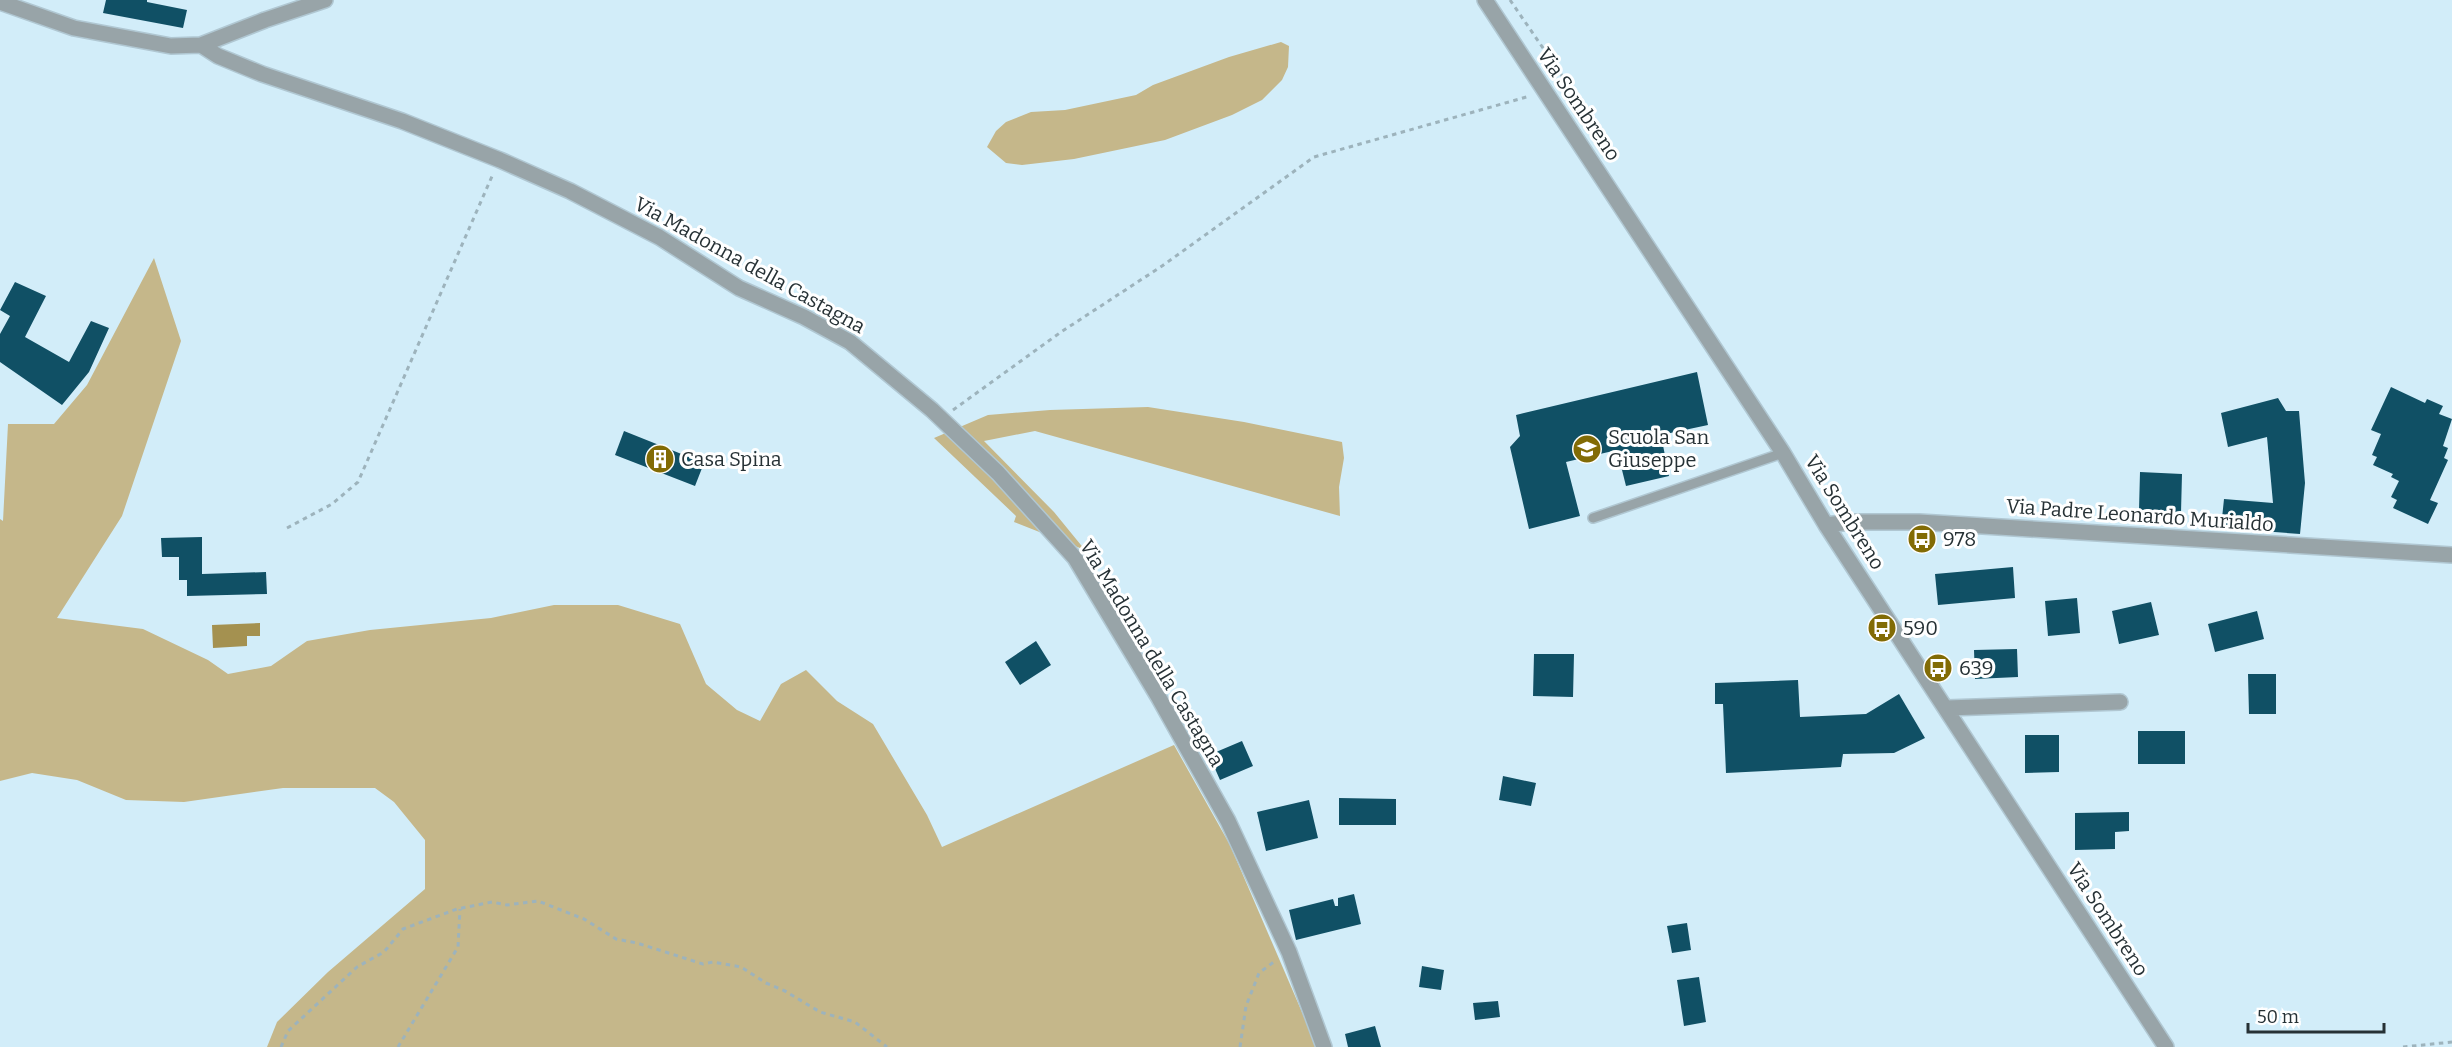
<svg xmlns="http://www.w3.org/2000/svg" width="2452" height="1047" font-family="Bitter,serif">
  <rect width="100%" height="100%" fill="#d2edf9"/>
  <!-- green -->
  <path fill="#c5b78a" d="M 1281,42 L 1289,46 L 1288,67 L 1282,80 L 1262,100 L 1232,115 L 1165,140 L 1074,159 L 1022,165 L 1006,163 L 987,147 L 996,131 L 1006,122 L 1031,112 L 1065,110 L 1136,95 L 1153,85 L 1229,57 Z
    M 154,258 L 181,341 L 122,516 L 57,618 L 143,629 L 208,660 L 228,674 L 271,666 L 307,641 L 370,630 L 491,618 L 554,605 L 618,605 L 680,624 L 706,684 L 737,710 L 760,721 L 781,684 L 806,670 L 837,701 L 873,724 L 927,815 L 942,847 L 1174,745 L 1230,845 L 1317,1047 L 267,1047 L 277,1022 L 328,972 L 425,889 L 425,840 L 394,802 L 375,788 L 283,788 L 184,802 L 126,800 L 77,780 L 32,773 L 0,781 L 0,519 L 3,521 L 8,424 L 54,424 L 87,385 Z
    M 1148,407 L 1244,422 L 1342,442 L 1344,458 L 1339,487 L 1340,516 L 1035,431 L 984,441 L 1054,512 L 1085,550 L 1014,522 L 1016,516 L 934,438 L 988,415 L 1050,410 Z"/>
  <!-- water -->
  <path fill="#a49150" d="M 260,623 L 260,636 L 247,636 L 247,646 L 213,648 L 212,625 Z"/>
  <!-- building -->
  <path fill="#105065" d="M 106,0 L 147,0 L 147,2 L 187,10 L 183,28 L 103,13 Z
    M 15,282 L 46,296 L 25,337 L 69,362 L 91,321 L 109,328 L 89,372 L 62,405 L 0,362 L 0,334 L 10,316 L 0,310 Z
    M 1697,372 L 1708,425 L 1661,435 L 1669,476 L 1626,486 L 1617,450 L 1566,462 L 1580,516 L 1529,529 L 1510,447 L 1520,436 L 1516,415 Z
    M 2391,387 L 2425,403 L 2427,399 L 2443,406 L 2439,414 L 2452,419 L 2443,446 L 2448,448 L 2444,458 L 2448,460 L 2430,500 L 2438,503 L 2428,524 L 2393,508 L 2397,500 L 2391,497 L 2399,481 L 2391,477 L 2393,474 L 2373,465 L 2377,457 L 2372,455 L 2381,434 L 2371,430 Z
    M 2278,398 L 2286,411 L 2299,411 L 2305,483 L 2300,534 L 2221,528 L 2224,499 L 2273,503 L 2267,437 L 2228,447 L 2221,413 Z
    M 624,431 L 704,463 L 695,486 L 615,455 Z
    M 2140,472 L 2182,474 L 2181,513 L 2139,510 Z
    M 202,537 L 202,574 L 266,572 L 267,594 L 187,596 L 187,580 L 179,580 L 179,557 L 162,557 L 161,538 Z
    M 2013,567 L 2015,598 L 1938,605 L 1935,574 Z
    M 2077,598 L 2080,633 L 2048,636 L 2045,601 Z
    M 2151,602 L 2159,635 L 2119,644 L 2112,611 Z
    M 2257,611 L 2264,639 L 2215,652 L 2208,624 Z
    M 1036,641 L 1051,665 L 1020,685 L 1005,662 Z
    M 2017,649 L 2018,677 L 1975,679 L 1974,650 Z
    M 1534,654 L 1574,654 L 1573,697 L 1533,696 Z
    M 2248,674 L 2276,674 L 2276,714 L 2249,714 Z
    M 1798,680 L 1800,717 L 1866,714 L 1899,694 L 1925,738 L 1894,753 L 1843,754 L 1841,767 L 1726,773 L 1723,704 L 1715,704 L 1715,683 Z
    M 2138,731 L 2185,731 L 2185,764 L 2138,764 Z
    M 2025,735 L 2059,735 L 2059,772 L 2025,773 Z
    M 1242,741 L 1253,766 L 1220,780 L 1209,755 Z
    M 1503,776 L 1536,783 L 1531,806 L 1499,800 Z
    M 1339,798 L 1396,799 L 1396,825 L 1339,825 Z
    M 1309,800 L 1318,838 L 1266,851 L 1257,812 Z
    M 2129,812 L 2129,831 L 2115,832 L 2115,849 L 2075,850 L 2075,813 Z
    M 1354,894 L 1361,924 L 1296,940 L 1289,910 L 1333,899 L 1335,906 L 1338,906 L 1338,898 Z
    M 1687,923 L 1691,950 L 1672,953 L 1667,926 Z
    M 1422,966 L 1444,970 L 1441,990 L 1419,987 Z
    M 1699,977 L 1706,1022 L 1684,1026 L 1677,980 Z
    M 1498,1001 L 1500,1017 L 1475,1020 L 1473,1003 Z
    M 1375,1026 L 1381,1047 L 1348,1047 L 1345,1034 Z"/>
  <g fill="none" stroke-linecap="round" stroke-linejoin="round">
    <!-- service casing -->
    <g stroke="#b0c7d2" stroke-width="12">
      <path id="service" d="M 1593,518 L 1783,453"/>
    </g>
    <!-- minor casing -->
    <g stroke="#b0c7d2" stroke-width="18">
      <path id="minor" d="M 1485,0 L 1783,453 L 1826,525 L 2166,1047
        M 0,2 L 74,28 L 171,46 L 201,45 L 265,20 L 325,0
        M 201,45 L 218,56 L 262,74 L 402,121 L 500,160 L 570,191 L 659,237 L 739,288 L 804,317 L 850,342 L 932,410 L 998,473 L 1075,558 L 1159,698 L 1228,821 L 1289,952 L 1324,1047
        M 1826,525 L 1850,522 L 1919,522 L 2452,555
        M 1947,708 L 2120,702"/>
    </g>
    <!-- path -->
    <path stroke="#9db3bc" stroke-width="3" stroke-dasharray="4.5 4.5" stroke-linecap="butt" d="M 1510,0 L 1565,80 L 1565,83 L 1559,86
      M 953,410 L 1061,332 L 1162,266 L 1314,157 L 1530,96
      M 287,528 L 332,504 L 358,482 L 493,174
      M 281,1047 L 288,1031 L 357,967 L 384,952 L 403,929 L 457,909 L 492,902 L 507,905 L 538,901 L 584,919 L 616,939 L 637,943 L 703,964 L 713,962 L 741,967 L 766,983 L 785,991 L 820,1012 L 855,1022 L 887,1047
      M 398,1047 L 458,947 L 460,909
      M 1240,1047 L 1246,1006 L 1259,973 L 1275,961
      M 2403,1047 L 2452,1042"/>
    <!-- service -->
    <use href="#service" stroke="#98a4a8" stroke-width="9"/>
    <!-- minor -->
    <use href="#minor" stroke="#98a4a8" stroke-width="15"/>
  </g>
  <!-- icons -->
  <defs>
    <g id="school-disc" transform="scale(1.5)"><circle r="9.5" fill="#826b05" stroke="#fff"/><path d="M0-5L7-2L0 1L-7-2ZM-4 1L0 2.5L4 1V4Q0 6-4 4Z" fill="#fff"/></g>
    <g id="building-disc" transform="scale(1.5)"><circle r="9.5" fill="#826b05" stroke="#fff"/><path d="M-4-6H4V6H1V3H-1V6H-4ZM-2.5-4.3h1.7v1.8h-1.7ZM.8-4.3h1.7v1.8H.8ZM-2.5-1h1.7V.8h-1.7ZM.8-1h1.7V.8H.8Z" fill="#fff"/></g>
    <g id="bus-disc" transform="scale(1.5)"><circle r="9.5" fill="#826b05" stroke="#fff"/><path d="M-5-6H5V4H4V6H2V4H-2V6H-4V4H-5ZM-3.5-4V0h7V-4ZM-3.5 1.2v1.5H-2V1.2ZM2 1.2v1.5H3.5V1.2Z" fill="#fff"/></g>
  </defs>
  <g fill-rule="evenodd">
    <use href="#school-disc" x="1587" y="449"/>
    <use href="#building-disc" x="660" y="459"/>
    <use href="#bus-disc" x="1922" y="539"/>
    <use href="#bus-disc" x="1882" y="628"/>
    <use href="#bus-disc" x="1938" y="668"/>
  </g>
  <g text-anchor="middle" stroke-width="6" stroke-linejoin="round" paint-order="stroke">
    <!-- street labels -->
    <g font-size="20" fill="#263135" stroke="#fff">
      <text transform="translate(1579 104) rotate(56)" y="7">Via Sombreno</text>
      <text transform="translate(750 265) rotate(29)" y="7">Via Madonna della Castagna</text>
      <text transform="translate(1845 512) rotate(58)" y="7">Via Sombreno</text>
      <text transform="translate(2140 515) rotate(4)" y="7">Via Padre Leonardo Murialdo</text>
      <text transform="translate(1152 653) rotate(59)" y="7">Via Madonna della Castagna</text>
      <text transform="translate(2108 919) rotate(57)" y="7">Via Sombreno</text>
    </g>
    <!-- poi labels -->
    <g font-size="20" fill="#263135" stroke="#fff" text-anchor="start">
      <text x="1608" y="444">Scuola San<tspan x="1608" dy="23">Giuseppe</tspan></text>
      <text x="681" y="466">Casa Spina</text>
      <text x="1943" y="546">978</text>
      <text x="1903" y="635">590</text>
      <text x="1959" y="675">639</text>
    </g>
  </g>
  <!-- scale -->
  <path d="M2248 1023v9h136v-9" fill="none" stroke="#263135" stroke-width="3"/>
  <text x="2257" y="1023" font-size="18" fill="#263135" stroke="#ffffff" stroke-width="4.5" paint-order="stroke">50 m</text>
</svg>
